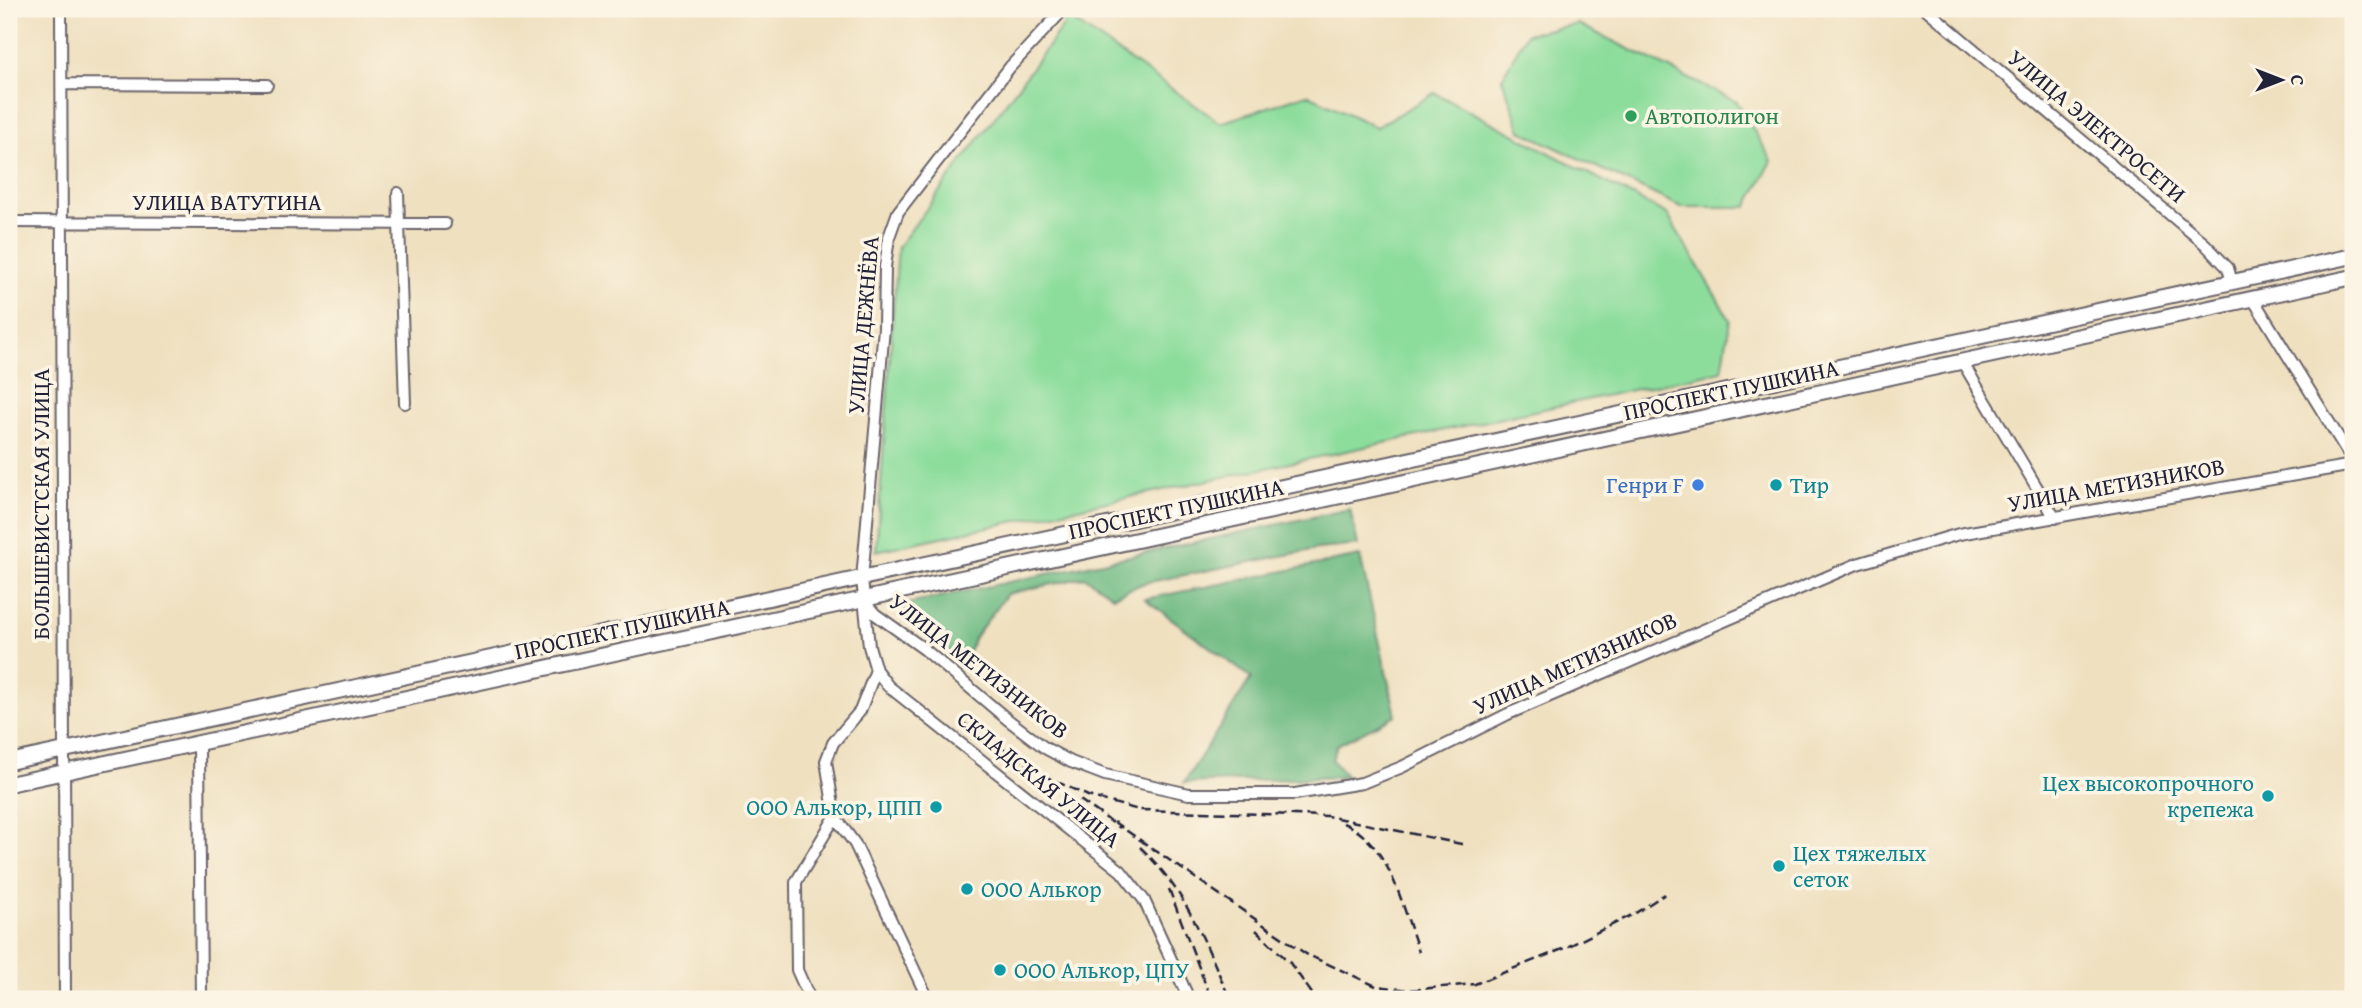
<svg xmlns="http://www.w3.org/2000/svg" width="2362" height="1008" font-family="'Gentium Book Plus',serif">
  <rect width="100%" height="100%" fill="#fcf5e5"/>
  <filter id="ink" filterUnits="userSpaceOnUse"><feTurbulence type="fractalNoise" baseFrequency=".0143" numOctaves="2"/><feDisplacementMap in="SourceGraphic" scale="14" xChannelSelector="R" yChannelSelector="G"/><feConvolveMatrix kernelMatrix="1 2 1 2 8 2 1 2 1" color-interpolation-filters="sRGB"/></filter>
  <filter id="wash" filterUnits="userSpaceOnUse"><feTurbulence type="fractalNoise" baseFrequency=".00686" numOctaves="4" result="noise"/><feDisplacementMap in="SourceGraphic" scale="28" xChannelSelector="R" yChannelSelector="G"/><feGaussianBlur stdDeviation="1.57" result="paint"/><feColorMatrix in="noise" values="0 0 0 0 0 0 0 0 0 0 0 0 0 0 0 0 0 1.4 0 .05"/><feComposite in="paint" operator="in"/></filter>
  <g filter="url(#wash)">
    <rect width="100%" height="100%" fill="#efe0c0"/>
    <!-- green -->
    <path fill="#8cdd9c" stroke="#57806c" stroke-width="2" d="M 1069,18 L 1221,123 L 1307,94 L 1376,127 L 1435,93 L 1667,214 L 1730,320 L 1722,371 L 876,551 L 898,247 Z
      M 1578,24 L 1737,102 L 1772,161 L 1747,207 L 1681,207 L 1521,131 L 1502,78 L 1526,34 Z"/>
    <!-- forest -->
    <path fill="#71bc84" stroke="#4a6f60" stroke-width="2" d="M 1350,509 L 1358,545 L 1317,549 L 1144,583 L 1113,596 L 1085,577 L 1007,594 L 975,637 L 963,664 L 897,606 Z
      M 1360,556 L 1396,715 L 1337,745 L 1332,760 L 1347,777 L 1184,783 L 1251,678 L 1145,599 Z"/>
  </g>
  <g filter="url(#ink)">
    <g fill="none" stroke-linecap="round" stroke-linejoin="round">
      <!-- minor casing -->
      <g stroke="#6a646a" stroke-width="14">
        <path id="minor" d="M 61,9 L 65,999
          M 1064,9 L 1010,67 L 898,212 L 889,237 L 885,267 L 884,328 L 862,579 L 869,646 L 876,670 L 888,686 L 1121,871 L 1144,900 L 1189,999
          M 1926,9 L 2205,244 L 2228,268 L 2232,282
          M 62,84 L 267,85
          M 398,193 L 405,403
          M 9,222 L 445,224
          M 2253,299 L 2353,461
          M 1963,363 L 2055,518
          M 863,600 L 875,614 L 924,649 L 1007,719 L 1045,748 L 1071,762 L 1105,775 L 1189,794 L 1295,794 L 1362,783 L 1402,767 L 1508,714 L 1857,564 L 1959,534 L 2353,465
          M 876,670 L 860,711 L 833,743 L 826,761 L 835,817 L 855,844 L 928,999
          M 199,743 L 201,999
          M 810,999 L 797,970 L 796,882 L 835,817"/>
      </g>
      <!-- major casing -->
      <g stroke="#6a646a" stroke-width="18">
        <path id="major" d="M 9,762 L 2353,256
          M 9,784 L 2353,277"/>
      </g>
      <!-- minor -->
      <use href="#minor" stroke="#fff" stroke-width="10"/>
      <!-- major -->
      <use href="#major" stroke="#fff" stroke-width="14"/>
      <!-- rail -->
      <path stroke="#22223b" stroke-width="2.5" stroke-dasharray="10 5" stroke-linecap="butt" d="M 963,723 L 1048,778
        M 1042,775 L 1088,796 L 1139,810 L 1327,816 L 1466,845
        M 1080,800 L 1120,828
        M 1114,822 L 1306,954 L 1376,986 L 1409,990 L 1475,984 L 1565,948 L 1634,914 L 1665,894
        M 1343,823 C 1391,843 1402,907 1419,952
        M 1140,847 C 1187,892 1204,941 1230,999
        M 1169,889 L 1211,999
        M 1256,930 L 1290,963 L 1316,999"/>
    </g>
  </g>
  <!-- markers -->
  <circle fill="#2e9e5b" stroke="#fcf5e5" stroke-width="2.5" cx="1631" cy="116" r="7"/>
  <circle fill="#3f7fe0" stroke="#fcf5e5" stroke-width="2.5" cx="1698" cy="485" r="7"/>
  <g fill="#0f9aa8" stroke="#fcf5e5" stroke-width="2.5">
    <circle cx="1776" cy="485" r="7"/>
    <circle cx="2268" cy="796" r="7"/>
    <circle cx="936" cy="807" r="7"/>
    <circle cx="1779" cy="866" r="7"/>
    <circle cx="967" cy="889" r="7"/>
    <circle cx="1000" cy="970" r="7"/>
  </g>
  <g text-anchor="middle" stroke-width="7" stroke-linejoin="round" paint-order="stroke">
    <!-- leisure labels -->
    <g font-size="23" fill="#27864d" stroke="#fcf5e5" text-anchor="start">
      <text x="1645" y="124">Автополигон</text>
    </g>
    <!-- street labels -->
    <g font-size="23" fill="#22223b" stroke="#fcf5e5">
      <text transform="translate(2097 126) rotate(40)" y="8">УЛИЦА ЭЛЕКТРОСЕТИ</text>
      <text x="227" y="210">УЛИЦА ВАТУТИНА</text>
      <text transform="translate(863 325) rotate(-85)" y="8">УЛИЦА ДЕЖНЁВА</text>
      <text transform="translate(1731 390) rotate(-12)" y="8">ПРОСПЕКТ ПУШКИНА</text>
      <text transform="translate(2116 485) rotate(-10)" y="8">УЛИЦА МЕТИЗНИКОВ</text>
      <text transform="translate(41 504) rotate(-90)" y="8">БОЛЬШЕВИСТСКАЯ УЛИЦА</text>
      <text transform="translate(1176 509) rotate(-12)" y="8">ПРОСПЕКТ ПУШКИНА</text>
      <text transform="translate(622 629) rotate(-12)" y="8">ПРОСПЕКТ ПУШКИНА</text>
      <text transform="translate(1575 663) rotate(-24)" y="8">УЛИЦА МЕТИЗНИКОВ</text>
      <text transform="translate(979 666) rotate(38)" y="8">УЛИЦА МЕТИЗНИКОВ</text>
      <text transform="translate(1039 779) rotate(39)" y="8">СКЛАДСКАЯ УЛИЦА</text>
    </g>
    <!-- shop labels -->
    <g font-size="23" fill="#366cbe" stroke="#fcf5e5" text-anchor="end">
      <text x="1684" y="493">Генри F</text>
    </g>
    <!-- culture labels -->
    <g font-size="23" fill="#0d838f" stroke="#fcf5e5" text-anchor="start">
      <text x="1790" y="493">Тир</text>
      <text x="2254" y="791" text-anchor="end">Цех высокопрочного<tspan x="2254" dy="26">крепежа</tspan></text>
      <text x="922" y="815" text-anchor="end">ООО Алькор, ЦПП</text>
      <text x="1793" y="861">Цех тяжелых<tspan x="1793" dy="26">сеток</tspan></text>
      <text x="981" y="897">ООО Алькор</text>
      <text x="1014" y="978">ООО Алькор, ЦПУ</text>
    </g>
  </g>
  <!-- margin -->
  <rect width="2362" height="1008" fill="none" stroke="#fcf5e5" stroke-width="35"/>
  <!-- north arrow -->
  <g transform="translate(2281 80) rotate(90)" stroke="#fcf5e5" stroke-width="5" paint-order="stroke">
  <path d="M0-5L12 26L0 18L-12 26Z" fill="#22223b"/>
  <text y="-10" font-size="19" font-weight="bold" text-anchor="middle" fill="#22223b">С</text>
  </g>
</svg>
